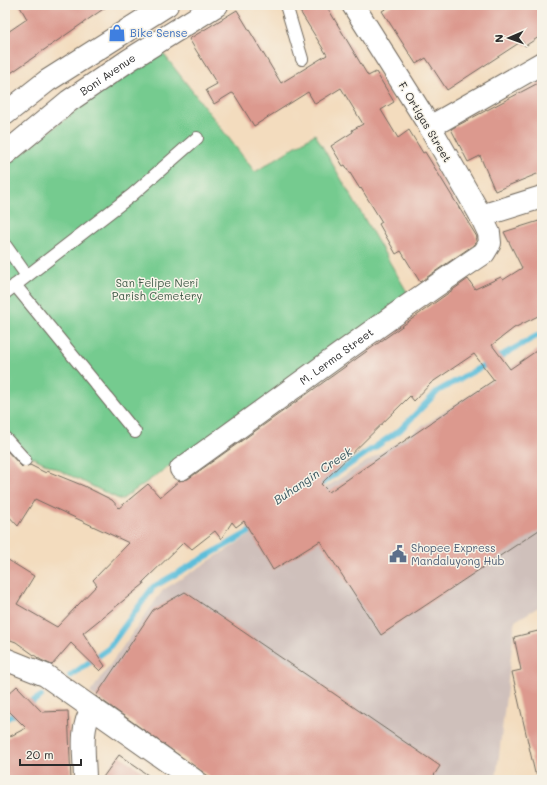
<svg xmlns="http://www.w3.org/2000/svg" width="547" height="785" font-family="Mali,sans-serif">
  <rect width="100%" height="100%" fill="#f7f3e8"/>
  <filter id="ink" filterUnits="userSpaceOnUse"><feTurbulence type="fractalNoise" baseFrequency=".025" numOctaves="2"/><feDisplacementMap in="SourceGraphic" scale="8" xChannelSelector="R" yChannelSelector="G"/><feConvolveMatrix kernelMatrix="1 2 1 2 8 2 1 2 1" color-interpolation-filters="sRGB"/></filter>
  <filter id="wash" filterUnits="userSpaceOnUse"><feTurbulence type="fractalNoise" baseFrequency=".012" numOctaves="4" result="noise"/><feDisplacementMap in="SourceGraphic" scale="16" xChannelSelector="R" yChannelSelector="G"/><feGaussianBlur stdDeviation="0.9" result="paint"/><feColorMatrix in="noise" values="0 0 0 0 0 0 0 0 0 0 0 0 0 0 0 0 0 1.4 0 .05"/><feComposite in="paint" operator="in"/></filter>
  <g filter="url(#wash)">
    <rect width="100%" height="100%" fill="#f3dcbe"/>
    <!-- industrial -->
    <path fill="#cfc0bb" d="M 542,347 L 542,605 L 515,621 L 496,780 L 221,780 L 90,693 L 163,590 L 412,433 Z"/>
    <!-- green -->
    <path fill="#75cb8f" stroke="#507b5d" d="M 162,52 L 255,172 L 315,134 L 410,297 L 121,500 L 30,456 L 5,431 L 5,167 L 84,104 Z"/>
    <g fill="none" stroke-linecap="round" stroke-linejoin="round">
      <!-- stream -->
      <path stroke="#5bbeda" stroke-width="6" d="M 315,488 L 400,430 L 438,391 L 542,333
        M 70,676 L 108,649 L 153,587 L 256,528
        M 26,706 L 41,696
        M 5,719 L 19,712"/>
    </g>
    <g id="blocks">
      <!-- building -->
      <path fill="#dc998e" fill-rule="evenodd" d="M 19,5 L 109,5 L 5,77 L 5,34 L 27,19 Z
        M 296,5 L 326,5 L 368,76 L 376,72 L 394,102 L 381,110 L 398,138 L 409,130 L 423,153 L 425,152 L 477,237 L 475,244 L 420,282 L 401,251 L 396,254 L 379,224 L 382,222 L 361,188 L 360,189 L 345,165 L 343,166 L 331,146 L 353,132 L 352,130 L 363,124 L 341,88 L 315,104 L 308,92 L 254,126 L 234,94 L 232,93 L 214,104 L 206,90 L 217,84 L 189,39 L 237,10 L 281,83 L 327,55 Z
        M 392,5 L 542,5 L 542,35 L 525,46 L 522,41 L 447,90 L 426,58 L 416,64 L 382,11 Z
        M 542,81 L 542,172 L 495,191 L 480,156 L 468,162 L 451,129 Z
        M 542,220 L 542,314 L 514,328 L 492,345 L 510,369 L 542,347 L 542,528 L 381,635 L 320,541 L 273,570 L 244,521 L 236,527 L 232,522 L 221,539 L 215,531 L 192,549 L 184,542 L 143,582 L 144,584 L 83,633 L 105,666 L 100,671 L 71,643 L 52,665 L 41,660 L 16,642 L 5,638 L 5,558 L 34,576 L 17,604 L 57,627 L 97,585 L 93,580 L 129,543 L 35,499 L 18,526 L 5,512 L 5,449 L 22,467 L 30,465 L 46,473 L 47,471 L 84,486 L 112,500 L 119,508 L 148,484 L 160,497 L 179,481 L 188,479 L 468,279 L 475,289 L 501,277 L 503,280 L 522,268 L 504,232 ZM 474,354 L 494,380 L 329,492 L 321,484 L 410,396 L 414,401 L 431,383 Z
        M 185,592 L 440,766 L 431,780 L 214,780 L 96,696 L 153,610 Z
        M 542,630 L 542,772 L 535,773 L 512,672 L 521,670 L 514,637 Z
        M 17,686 L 42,712 L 68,711 L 71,780 L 5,780 L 5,739 L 26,728 L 5,707 L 5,697 Z
        M 119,755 L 155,780 L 101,780 Z"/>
    </g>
  </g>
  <g filter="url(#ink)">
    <use href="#blocks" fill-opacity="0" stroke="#71695e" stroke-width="1"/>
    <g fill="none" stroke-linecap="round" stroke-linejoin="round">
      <!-- lane casing -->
      <g stroke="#71695e" stroke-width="14">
        <path id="lane" d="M 286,5 L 302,59
          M 5,245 L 27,276
          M 15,285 L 135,432
          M 5,293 L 132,195 L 197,138
          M 5,438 L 25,460"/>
      </g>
      <!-- street casing -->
      <g stroke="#71695e" stroke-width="24">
        <g id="street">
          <path d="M 430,127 L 542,63"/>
          <path d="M 481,216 L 542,197"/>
          <path id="s1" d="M 181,469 C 282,397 381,322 484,253 L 490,243 L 489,233 L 481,216 L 430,127 L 353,5"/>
          <path d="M 85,780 C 85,758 79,728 92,710"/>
        </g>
      </g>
      <!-- secondary casing -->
      <g stroke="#71695e" stroke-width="24">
        <g id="secondary">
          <path d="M 5,114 L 47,81 L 167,5"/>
          <path id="s2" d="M 5,154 L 69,101 L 129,60 L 217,5"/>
          <path d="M 5,659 L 45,675 L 194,780"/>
        </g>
      </g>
      <!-- lane -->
      <use href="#lane" stroke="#fff" stroke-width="12"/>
      <!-- street -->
      <use href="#street" stroke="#fff" stroke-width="22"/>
      <!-- secondary -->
      <use href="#secondary" stroke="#fff" stroke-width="22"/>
    </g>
  </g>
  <!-- icons -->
  <defs>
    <g id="shop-bare" transform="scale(1.38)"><path d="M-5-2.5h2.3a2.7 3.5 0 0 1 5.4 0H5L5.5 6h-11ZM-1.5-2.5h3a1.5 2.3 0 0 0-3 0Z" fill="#3f7fe0" stroke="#f7f3e8" stroke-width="2.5" paint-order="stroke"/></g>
    <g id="civic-bare" transform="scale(1.38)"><path d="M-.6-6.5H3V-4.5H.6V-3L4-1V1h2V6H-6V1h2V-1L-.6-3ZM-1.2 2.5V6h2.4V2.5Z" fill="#5c6f8a" stroke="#f7f3e8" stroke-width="2.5" paint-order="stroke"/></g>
  </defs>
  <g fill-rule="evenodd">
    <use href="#shop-bare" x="117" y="33"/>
    <use href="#civic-bare" x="398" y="554"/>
  </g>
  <g text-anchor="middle" stroke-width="3" stroke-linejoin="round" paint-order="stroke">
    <!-- shop labels -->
    <g font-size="11" fill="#366cbe" stroke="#f7f3e8" text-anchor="start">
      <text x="130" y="37">Bike Sense</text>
    </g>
    <!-- street labels -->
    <g font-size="11" fill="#2b2b2b" stroke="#f7f3e8">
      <text dy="4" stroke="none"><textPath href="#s2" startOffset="130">Boni Avenue</textPath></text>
      <text transform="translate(425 122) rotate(59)" y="4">F. Ortigas Street</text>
      <text dy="4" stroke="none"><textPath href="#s1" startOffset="192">M. Lerma Street</textPath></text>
    </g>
    <!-- park labels -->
    <g font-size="11" fill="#415b49" stroke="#f7f3e8">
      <text x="157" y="287">San Felipe Neri<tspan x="157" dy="13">Parish Cemetery</tspan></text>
    </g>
    <!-- service labels -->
    <g font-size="11" fill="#4e5e75" stroke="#f7f3e8" text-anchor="start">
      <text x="411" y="552">Shopee Express<tspan x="411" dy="13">Mandaluyong Hub</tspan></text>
    </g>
    <!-- water labels -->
    <g font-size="12" font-style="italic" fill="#395760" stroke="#f7f3e8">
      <text transform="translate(313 476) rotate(-34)" y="4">Buhangin Creek</text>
    </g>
  </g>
  <!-- margin -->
  <rect width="547" height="785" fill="none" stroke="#f7f3e8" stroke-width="20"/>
  <!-- north arrow -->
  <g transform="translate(509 38) rotate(268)" stroke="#f7f3e8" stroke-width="3" paint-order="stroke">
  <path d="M0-3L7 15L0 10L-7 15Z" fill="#2b2b2b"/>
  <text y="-6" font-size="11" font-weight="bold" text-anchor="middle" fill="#2b2b2b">N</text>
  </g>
  <!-- scale -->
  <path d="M20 759v6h61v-6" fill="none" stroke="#2b2b2b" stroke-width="2"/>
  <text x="26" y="759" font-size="12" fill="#2b2b2b" stroke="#f7f3e8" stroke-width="3" paint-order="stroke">20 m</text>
</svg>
